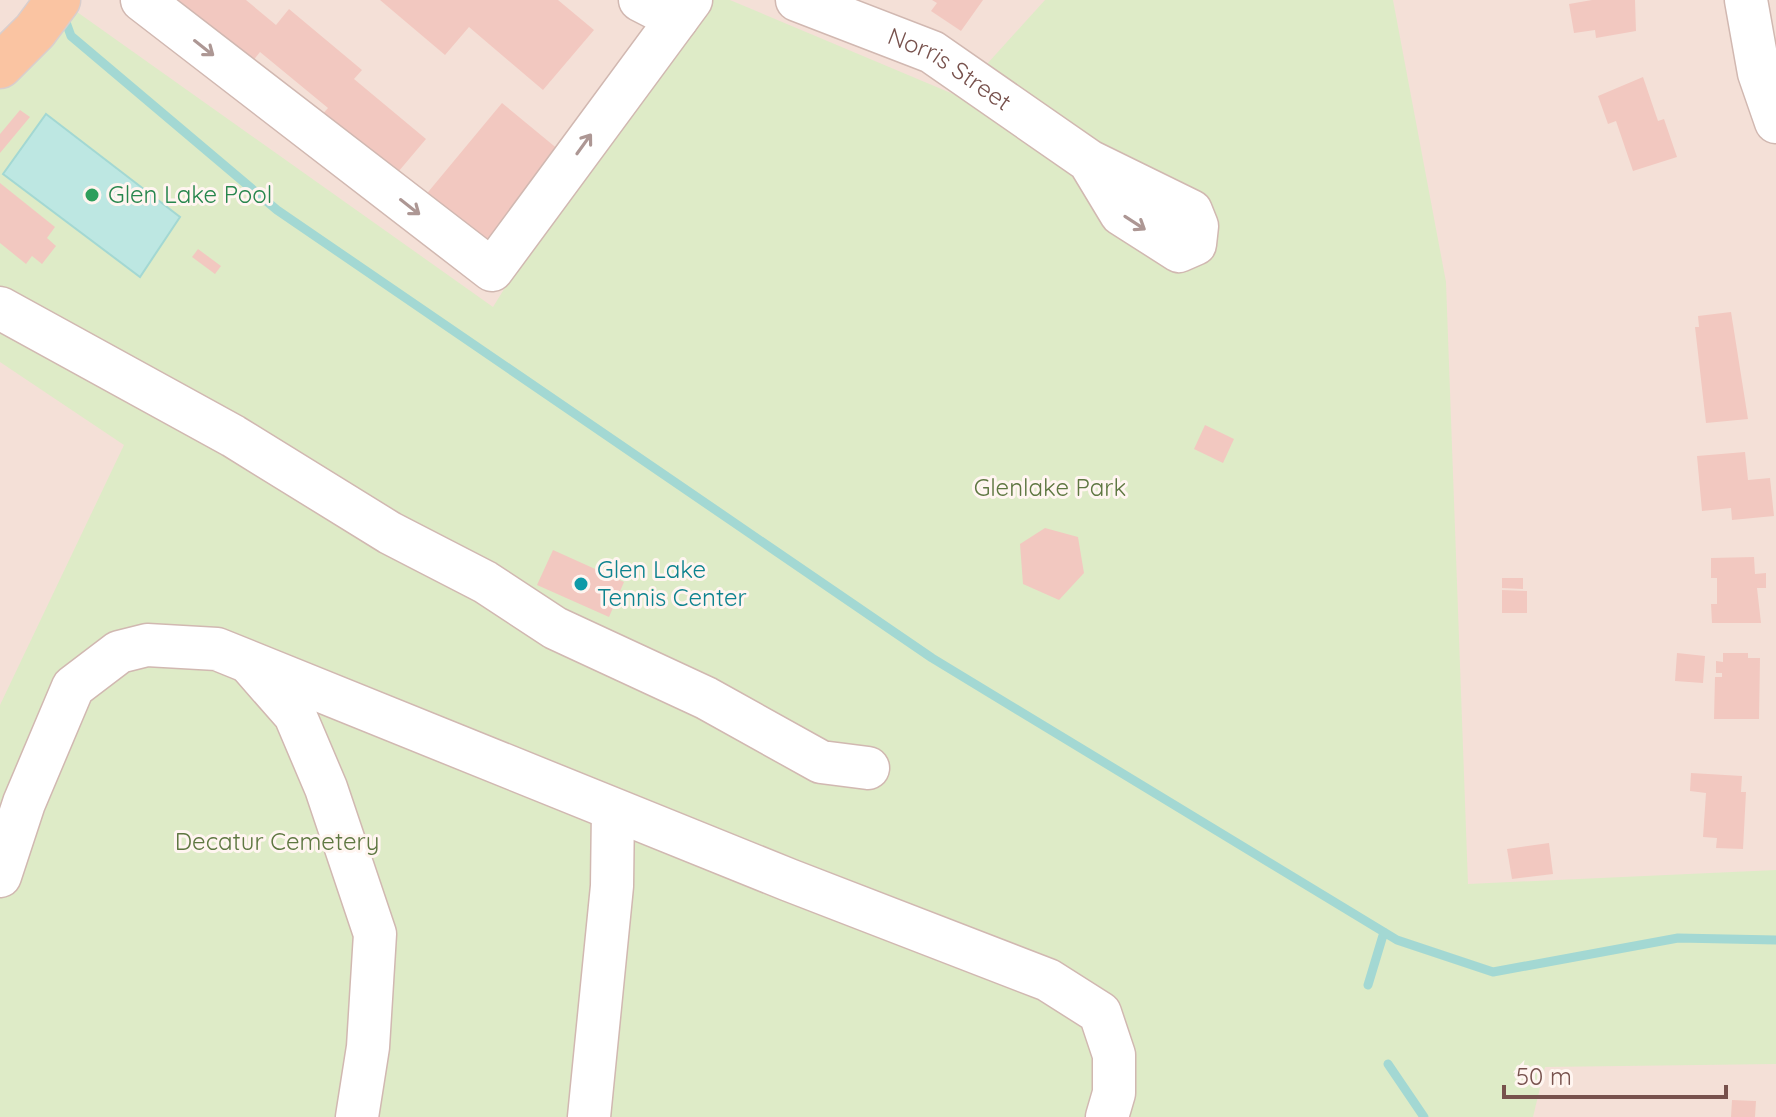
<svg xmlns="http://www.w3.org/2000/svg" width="1776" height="1117" font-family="Quicksand,sans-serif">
  <rect width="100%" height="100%" fill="#fcf0e9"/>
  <!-- residential -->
  <path fill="#f4e0d7" d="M 0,0 L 1776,0 L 1776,1117 L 0,1117 Z"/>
  <!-- green -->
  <path fill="#deebc7" d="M 682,0 L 730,0 L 958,96 L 1045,0 L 1393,0 L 1446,282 L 1468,884 L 1776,870 L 1776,1064 L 1545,1067 L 1533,1117 L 0,1117 L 0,705 L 124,445 L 0,362 L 0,69 L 63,2 L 493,307 Z"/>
  <!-- water -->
  <path fill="#bde7e2" stroke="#a3d8d3" stroke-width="2" d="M 46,114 L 180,217 L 140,277 L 3,174 Z"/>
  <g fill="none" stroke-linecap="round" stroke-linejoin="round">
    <!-- stream -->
    <path stroke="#a3d8d3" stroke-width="9" d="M 63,14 L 71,36 L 277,210 L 932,658 L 1397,940 L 1493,972 L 1678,938 L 1776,940
      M 1368,985 L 1384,932
      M 1388,1064 L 1424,1117"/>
  </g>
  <!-- building -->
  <path fill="#f2c8c0" d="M 178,0 L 246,0 L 276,25 L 289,9 L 362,70 L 354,79 L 426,139 L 393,178 L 320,117 L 328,108 L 260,52 L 248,67 L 174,5 Z
    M 380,0 L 558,0 L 594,30 L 543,90 L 469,27 L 445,55 Z
    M 932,0 L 983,0 L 961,31 L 931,11 L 937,3 Z
    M 1592,0 L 1635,0 L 1636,31 L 1596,38 L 1595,30 L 1574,33 L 1569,4 Z
    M 1643,77 L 1658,121 L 1664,119 L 1677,157 L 1633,171 L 1616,121 L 1608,124 L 1598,96 Z
    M 502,103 L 565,155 L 487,249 L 424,197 Z
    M 20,110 L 30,117 L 0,153 L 0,134 Z
    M 0,183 L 55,227 L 47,238 L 56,246 L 42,264 L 32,256 L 26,264 L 0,243 Z
    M 198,249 L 221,266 L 215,274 L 192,257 Z
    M 1731,312 L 1748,419 L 1706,423 L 1695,327 L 1699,327 L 1698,316 Z
    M 1205,425 L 1234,439 L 1223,463 L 1194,449 Z
    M 1745,452 L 1748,480 L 1770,478 L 1774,516 L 1732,520 L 1731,508 L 1702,511 L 1697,456 Z
    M 1045,528 L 1078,537 L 1084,573 L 1059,600 L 1023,584 L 1020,544 Z
    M 553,550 L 624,582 L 609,617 L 537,585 Z
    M 1754,557 L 1755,574 L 1766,573 L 1766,588 L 1757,588 L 1761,623 L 1712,623 L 1711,604 L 1717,604 L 1717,578 L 1711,578 L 1711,558 Z
    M 1502,578 L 1523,578 L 1523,589 L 1502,588 Z
    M 1502,590 L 1527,591 L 1527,613 L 1502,613 Z
    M 1677,653 L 1705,656 L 1703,683 L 1675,681 Z
    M 1723,653 L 1748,653 L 1748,658 L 1760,658 L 1759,719 L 1714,719 L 1715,677 L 1722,677 L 1722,673 L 1716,673 L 1716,661 L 1723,662 Z
    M 1691,773 L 1742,776 L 1741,792 L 1746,792 L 1743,849 L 1716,848 L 1717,838 L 1703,837 L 1706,793 L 1690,791 Z
    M 1549,843 L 1553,874 L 1512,879 L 1507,849 Z
    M 1732,1100 L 1756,1101 L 1755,1117 L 1731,1117 Z"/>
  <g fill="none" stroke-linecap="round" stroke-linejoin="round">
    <!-- minor casing -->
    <g stroke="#d1b8b1" stroke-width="45">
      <g id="minor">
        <path d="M 142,0 L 492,270 L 691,0"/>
        <path d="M 640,0 L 677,19"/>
        <path id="s1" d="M 797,0 L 932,52 L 1089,161 L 1191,211 L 1197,226 L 1195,244 L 1179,251 L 1121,214 L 1089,161"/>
        <path d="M 1746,0 L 1759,73 L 1776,122"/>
        <path d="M 0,308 L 233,436 L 390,533 L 485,582 L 555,628 L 706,698 L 821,762 L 868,768"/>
        <path d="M 252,666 L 295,715 L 326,788 L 375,934 L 368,1047 L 357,1117"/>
        <path d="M 0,876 L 24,803 L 73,687 L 119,652 L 147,645 L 217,649 L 789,880 L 1048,980 L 1100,1013 L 1114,1055 L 1114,1093 L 1107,1117"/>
        <path d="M 589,1117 L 612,886 L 613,810"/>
      </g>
    </g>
    <!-- major casing -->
    <g stroke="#d9cecd" stroke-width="47">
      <path id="major" d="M 0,66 L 35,31 L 58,0"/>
    </g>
    <!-- minor -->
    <use href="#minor" stroke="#fff" stroke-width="42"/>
    <!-- major -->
    <use href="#major" stroke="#fac4a2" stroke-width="44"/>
  </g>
  <!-- one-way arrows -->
  <defs><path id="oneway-shaft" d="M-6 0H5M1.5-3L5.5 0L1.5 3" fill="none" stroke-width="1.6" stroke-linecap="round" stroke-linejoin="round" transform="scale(2)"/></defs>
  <g stroke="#ad9794">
    <use href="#oneway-shaft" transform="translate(204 48) rotate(38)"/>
    <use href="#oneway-shaft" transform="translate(584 144) rotate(-54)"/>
    <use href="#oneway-shaft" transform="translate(410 207) rotate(38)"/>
    <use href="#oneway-shaft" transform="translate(1135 223) rotate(33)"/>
  </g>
  <!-- markers -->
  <circle fill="#2e9e5b" stroke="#fff5f0" stroke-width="3" cx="92" cy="195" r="8"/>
  <circle fill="#0f9aa8" stroke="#fff5f0" stroke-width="3" cx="581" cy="584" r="8"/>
  <g text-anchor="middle" stroke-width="6" stroke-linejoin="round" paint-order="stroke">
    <!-- street labels -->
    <g font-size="24" fill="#77514c" stroke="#fff5f0">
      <text dy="8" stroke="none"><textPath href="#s1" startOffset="168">Norris Street</textPath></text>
    </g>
    <!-- leisure labels -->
    <g font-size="24" fill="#27864d" stroke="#fff5f0" text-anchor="start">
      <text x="108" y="203">Glen Lake Pool</text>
    </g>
    <!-- park labels -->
    <g font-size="24" fill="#5e7741" stroke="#fff5f0">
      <text x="1050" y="496">Glenlake Park</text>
      <text x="277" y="850">Decatur Cemetery</text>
    </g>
    <!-- culture labels -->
    <g font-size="24" fill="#0d838f" stroke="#fff5f0" text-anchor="start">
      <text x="597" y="578">Glen Lake<tspan x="597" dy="28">Tennis Center</tspan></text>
    </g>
  </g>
  <!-- scale -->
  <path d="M1504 1085v12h222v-12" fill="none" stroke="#77514c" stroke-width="4"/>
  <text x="1516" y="1085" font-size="24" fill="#77514c" stroke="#fff5f0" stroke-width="6" paint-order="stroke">50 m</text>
</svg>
